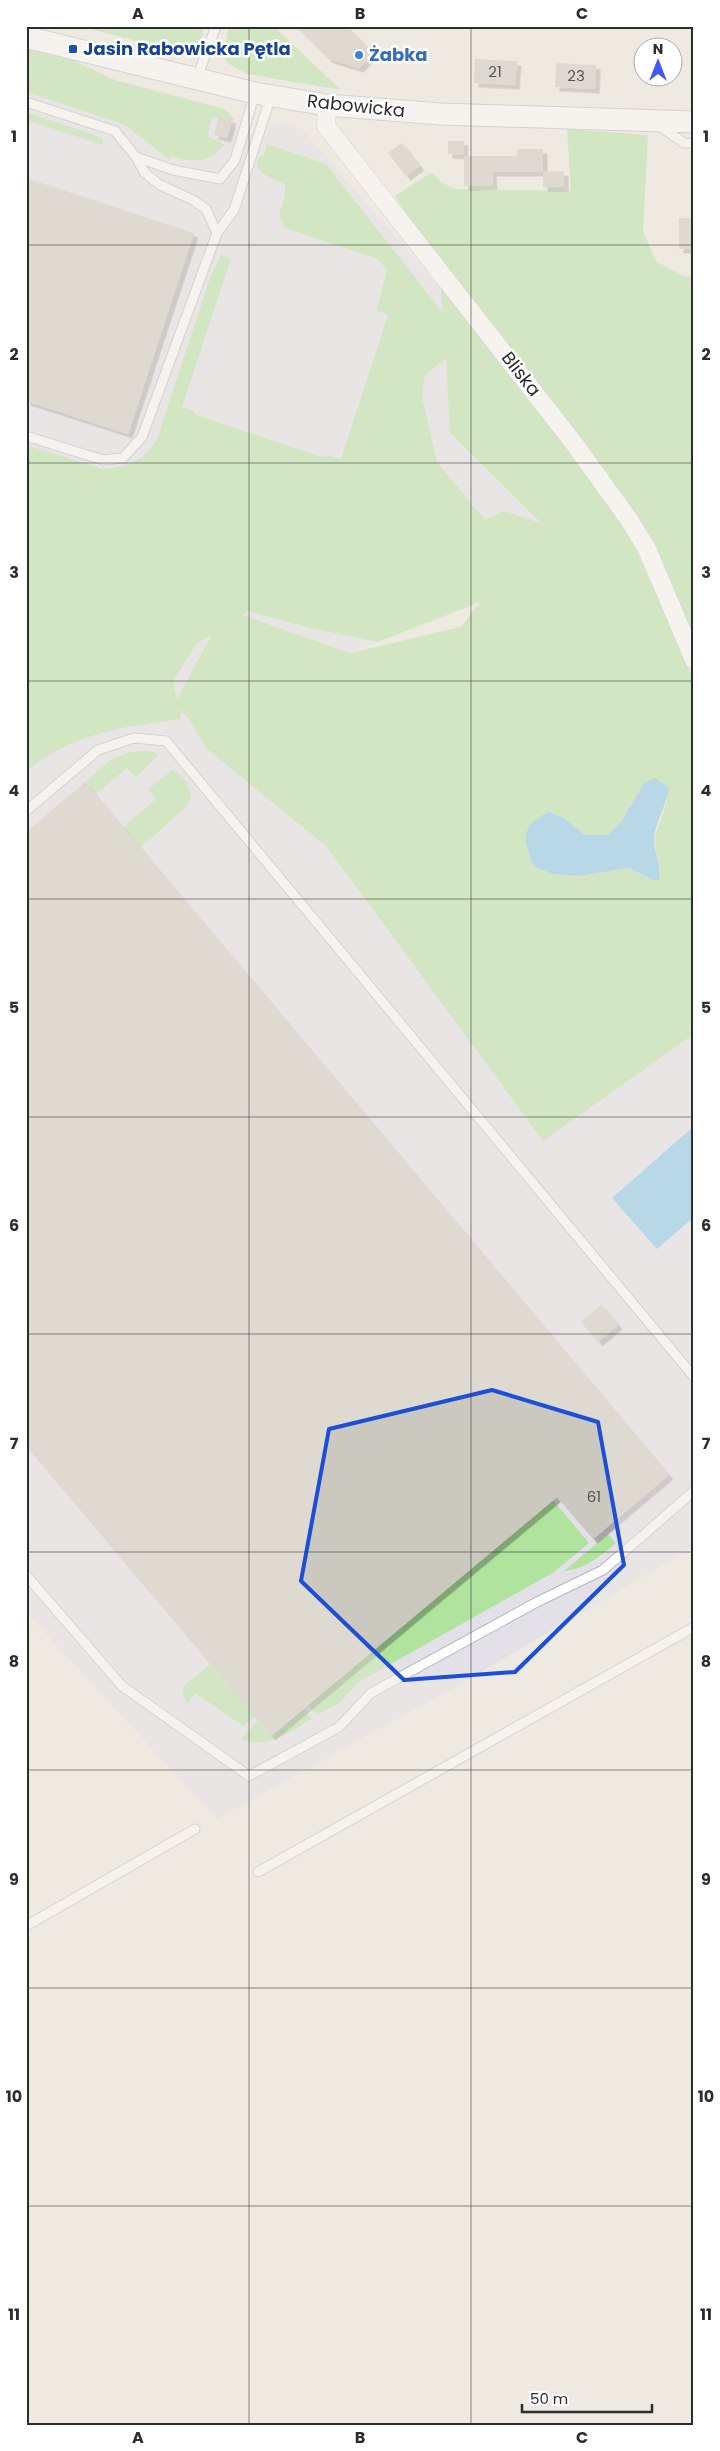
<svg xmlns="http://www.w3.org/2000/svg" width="720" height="2451" font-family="Poppins,sans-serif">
  <defs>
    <filter id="shadow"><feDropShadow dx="4.5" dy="4.5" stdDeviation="0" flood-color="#0004"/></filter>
  </defs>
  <rect width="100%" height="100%" fill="#eeeae1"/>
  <!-- industrial -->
  <path fill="#e3e1e7" d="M 26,54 L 232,119 L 230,127 L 265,138 L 270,126 L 286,122 L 303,130 L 468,320 L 570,565 L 189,718 L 207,749 L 327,847 L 543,1140 L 694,1034 L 694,1547 L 457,1686 L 217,1819 L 26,1612 Z"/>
  <!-- green -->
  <path fill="#b0e39e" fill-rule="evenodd" d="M 79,26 L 203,26 C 204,42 197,52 180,52 Z
    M 229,26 L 273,26 L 341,90 L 247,74 C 237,68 224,63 219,52 L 226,41 Z
    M 26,49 L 74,61 L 115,80 L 225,109 L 235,120 L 219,116 L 218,118 L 212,117 L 207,137 L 221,141 L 221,143 L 224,144 C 213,163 190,163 172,156 L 170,160 L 125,125 L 26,92 Z
    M 26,112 L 95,135 L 103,140 L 103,145 L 26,120 Z
    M 567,129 L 648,135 L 643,232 L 657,262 L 684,276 L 694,277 L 694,640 L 655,543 L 635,547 L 694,679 L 694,1034 L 543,1141 L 327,847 L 207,749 L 188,718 L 180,709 L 181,719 C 127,726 69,734 26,772 L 26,445 L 100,468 C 125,470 144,462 157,439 L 210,278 L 221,255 L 231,259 L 182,407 L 194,411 L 194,414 L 322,457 L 328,455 L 341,459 L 388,315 L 377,310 L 387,269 L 377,259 L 285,228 L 279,214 L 285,196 L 285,185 C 274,177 251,175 259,156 L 263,156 L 267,144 L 326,164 L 443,313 L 441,289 L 444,270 L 395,196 L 432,172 L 441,182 L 455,189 L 571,191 ZM 446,358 L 450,433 L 541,523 L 504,511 L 485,520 L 437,462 L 422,397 L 425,375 ZM 480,602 L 461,627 L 350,653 L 242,615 L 248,611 L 310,628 L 378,642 ZM 212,634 L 177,699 L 173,681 L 197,643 ZM 644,783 L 667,801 L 654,839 L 660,872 L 653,880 L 629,868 L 580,876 L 552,874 L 565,819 L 585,835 L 608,835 L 621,822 Z
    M 141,751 L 155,752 L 157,756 L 136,777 L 127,768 L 95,795 L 85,782 C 105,765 114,753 141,751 Z
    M 172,770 C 184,773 189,786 191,798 L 186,807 L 140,848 L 123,827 L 156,799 L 148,789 Z
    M 553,1500 L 589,1543 L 554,1572 L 357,1683 L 341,1702 L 317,1715 L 308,1705 Z
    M 608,1534 L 616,1543 C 599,1557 586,1569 564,1571 Z
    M 210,1664 L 255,1716 L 243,1726 L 195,1693 L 187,1704 L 182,1692 L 184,1686 Z
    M 304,1709 L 312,1719 C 290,1731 267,1751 241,1739 L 258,1720 L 271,1736 Z"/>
  <!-- water -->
  <path fill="#76c3ee" d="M 655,778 L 669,788 C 667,803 653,829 654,841 C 655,854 661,866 659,880 L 653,880 L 629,868 L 580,876 L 552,874 L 534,866 C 522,839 520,826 549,812 L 565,819 L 585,835 L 608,835 L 621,822 L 644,783 Z
    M 694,1126 L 694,1217 L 657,1249 L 612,1198 Z"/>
  <!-- building -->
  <path fill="#cac8bf" filter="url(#shadow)" d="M 295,26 L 347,26 L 374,53 L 359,68 L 329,59 Z
    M 475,59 L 517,61 L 515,85 L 474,83 Z
    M 556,63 L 596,65 L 595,89 L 555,87 Z
    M 219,116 L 232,119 L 227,138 L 214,135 Z
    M 448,141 L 464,141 L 463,155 L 448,154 Z
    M 402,143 L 420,166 L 406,176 L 388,153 Z
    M 517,149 L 543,149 L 543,172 L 564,171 L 564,187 L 543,187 L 543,172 L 492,172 L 493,185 L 464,186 L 464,156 L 517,156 Z
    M 26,178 L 194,233 L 128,434 L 26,401 Z
    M 679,218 L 694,218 L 694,249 L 679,249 Z
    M 85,782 L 669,1475 L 593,1539 L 557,1497 L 271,1736 L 26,1446 L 26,832 Z
    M 601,1304 L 618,1325 L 598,1342 L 581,1322 Z"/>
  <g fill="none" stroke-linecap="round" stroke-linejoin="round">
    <!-- service casing -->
    <g stroke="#b4b5c0" stroke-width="11">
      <path id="service" d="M 197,78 L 216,26
        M 26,102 L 115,131 L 136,157 L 173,170 L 220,179 L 235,160 L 255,93
        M 658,125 L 684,143 L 694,143
        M 136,157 L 145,173 L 160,185 L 193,200 L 206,209 L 217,233
        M 26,436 L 103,460 L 123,458 L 142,437 L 217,233 L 234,210 L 271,96
        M 26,811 L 98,750 L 134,738 L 166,741 L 694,1377
        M 26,1575 L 122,1686 L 249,1776 L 339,1727 L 371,1693 L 537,1602 L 603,1570 L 694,1491
        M 258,1872 L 694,1627
        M 26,1926 L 195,1829"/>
    </g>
    <!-- minor casing -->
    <g stroke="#b4b5c0" stroke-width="19">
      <path id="minor" d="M 327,105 L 326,126 L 573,442 L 630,521 L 647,549 L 694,660"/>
    </g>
    <!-- tertiary casing -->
    <g stroke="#b4b5c0" stroke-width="23">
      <path id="tertiary" d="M 26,37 L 255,93 L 327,105 L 441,114 L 694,122"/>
    </g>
    <!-- service -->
    <use href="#service" stroke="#fff" stroke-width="9"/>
    <!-- minor -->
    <use href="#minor" stroke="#fff" stroke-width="18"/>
    <!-- tertiary -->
    <use href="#tertiary" stroke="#fff" stroke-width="21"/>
  </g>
  <!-- marked area -->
  <path d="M0 0H720V2451H0ZM 492,1390 L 598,1422 L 624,1565 L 515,1672 L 404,1680 L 301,1581 L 329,1429 Z" fill="#eeeae1" fill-opacity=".55" fill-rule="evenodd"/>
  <path fill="none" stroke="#1d4ed8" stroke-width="4" stroke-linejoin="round" d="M 492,1390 L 598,1422 L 624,1565 L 515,1672 L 404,1680 L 301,1581 L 329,1429 Z"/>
  <!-- grid -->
  <path fill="none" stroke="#2d2d2d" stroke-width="1" stroke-opacity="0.55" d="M 249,26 L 249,2425M 471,26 L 471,2425M 26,245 L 694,245M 26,463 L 694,463M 26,681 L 694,681M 26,899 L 694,899M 26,1117 L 694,1117M 26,1334 L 694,1334M 26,1552 L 694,1552M 26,1770 L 694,1770M 26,1988 L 694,1988M 26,2206 L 694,2206"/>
  <!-- markers -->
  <rect fill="#1a4fb4" stroke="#fff" stroke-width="2" x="68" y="44" width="10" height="10" rx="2.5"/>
  <circle fill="#3f7fe0" stroke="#fff" stroke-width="2" cx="359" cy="55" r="5"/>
  <g text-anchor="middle" stroke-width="5" stroke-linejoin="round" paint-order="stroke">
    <!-- number labels -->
    <g font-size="15" fill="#545452">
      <text x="495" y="77">21</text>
      <text x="576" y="81">23</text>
      <text x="594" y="1502">61</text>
    </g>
    <!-- transit labels -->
    <g font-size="18" font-weight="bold" fill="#164399" stroke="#fff" text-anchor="start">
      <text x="83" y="55">Jasin Rabowicka Pętla</text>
    </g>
    <!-- shop labels -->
    <g font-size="18" font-weight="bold" fill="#366cbe" stroke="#fff" text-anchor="start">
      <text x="369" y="61">Żabka</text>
    </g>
    <!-- street labels -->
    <g font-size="18" fill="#2d2d2d" stroke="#fff">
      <text transform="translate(356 106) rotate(6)" y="6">Rabowicka</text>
      <text transform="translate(521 374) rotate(52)" y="6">Bliska</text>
    </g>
  </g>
  <!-- border -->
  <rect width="720" height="2451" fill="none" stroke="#ffffff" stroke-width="55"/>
  <!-- north arrow -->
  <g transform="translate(658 62)"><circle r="24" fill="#ffffff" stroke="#ababab"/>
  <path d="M0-4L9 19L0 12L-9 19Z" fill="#4456f8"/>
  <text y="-8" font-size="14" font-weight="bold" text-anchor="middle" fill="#2d2d2d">N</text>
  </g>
  <!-- scale -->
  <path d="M522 2404v8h130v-8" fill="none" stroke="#2d2d2d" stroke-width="2.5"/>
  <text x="530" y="2404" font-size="15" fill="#2d2d2d" stroke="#ffffff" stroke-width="4" paint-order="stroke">50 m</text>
  <rect x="28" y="28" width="664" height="2396" fill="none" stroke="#2d2d2d" stroke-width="2"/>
  <g font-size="16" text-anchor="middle" font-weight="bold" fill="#2d2d2d">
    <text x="138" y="19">A</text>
    <text x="360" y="19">B</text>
    <text x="582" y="19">C</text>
    <text x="14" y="142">1</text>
    <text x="706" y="142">1</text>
    <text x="14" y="360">2</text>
    <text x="706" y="360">2</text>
    <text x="14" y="578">3</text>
    <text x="706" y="578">3</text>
    <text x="14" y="796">4</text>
    <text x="706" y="796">4</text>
    <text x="14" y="1013">5</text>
    <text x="706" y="1013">5</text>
    <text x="14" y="1231">6</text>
    <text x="706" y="1231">6</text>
    <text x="14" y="1449">7</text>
    <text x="706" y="1449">7</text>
    <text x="14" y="1667">8</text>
    <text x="706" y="1667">8</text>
    <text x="14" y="1885">9</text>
    <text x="706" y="1885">9</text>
    <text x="14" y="2102">10</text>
    <text x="706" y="2102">10</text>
    <text x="14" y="2320">11</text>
    <text x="706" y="2320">11</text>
    <text x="138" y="2443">A</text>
    <text x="360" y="2443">B</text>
    <text x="582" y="2443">C</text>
  </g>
</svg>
